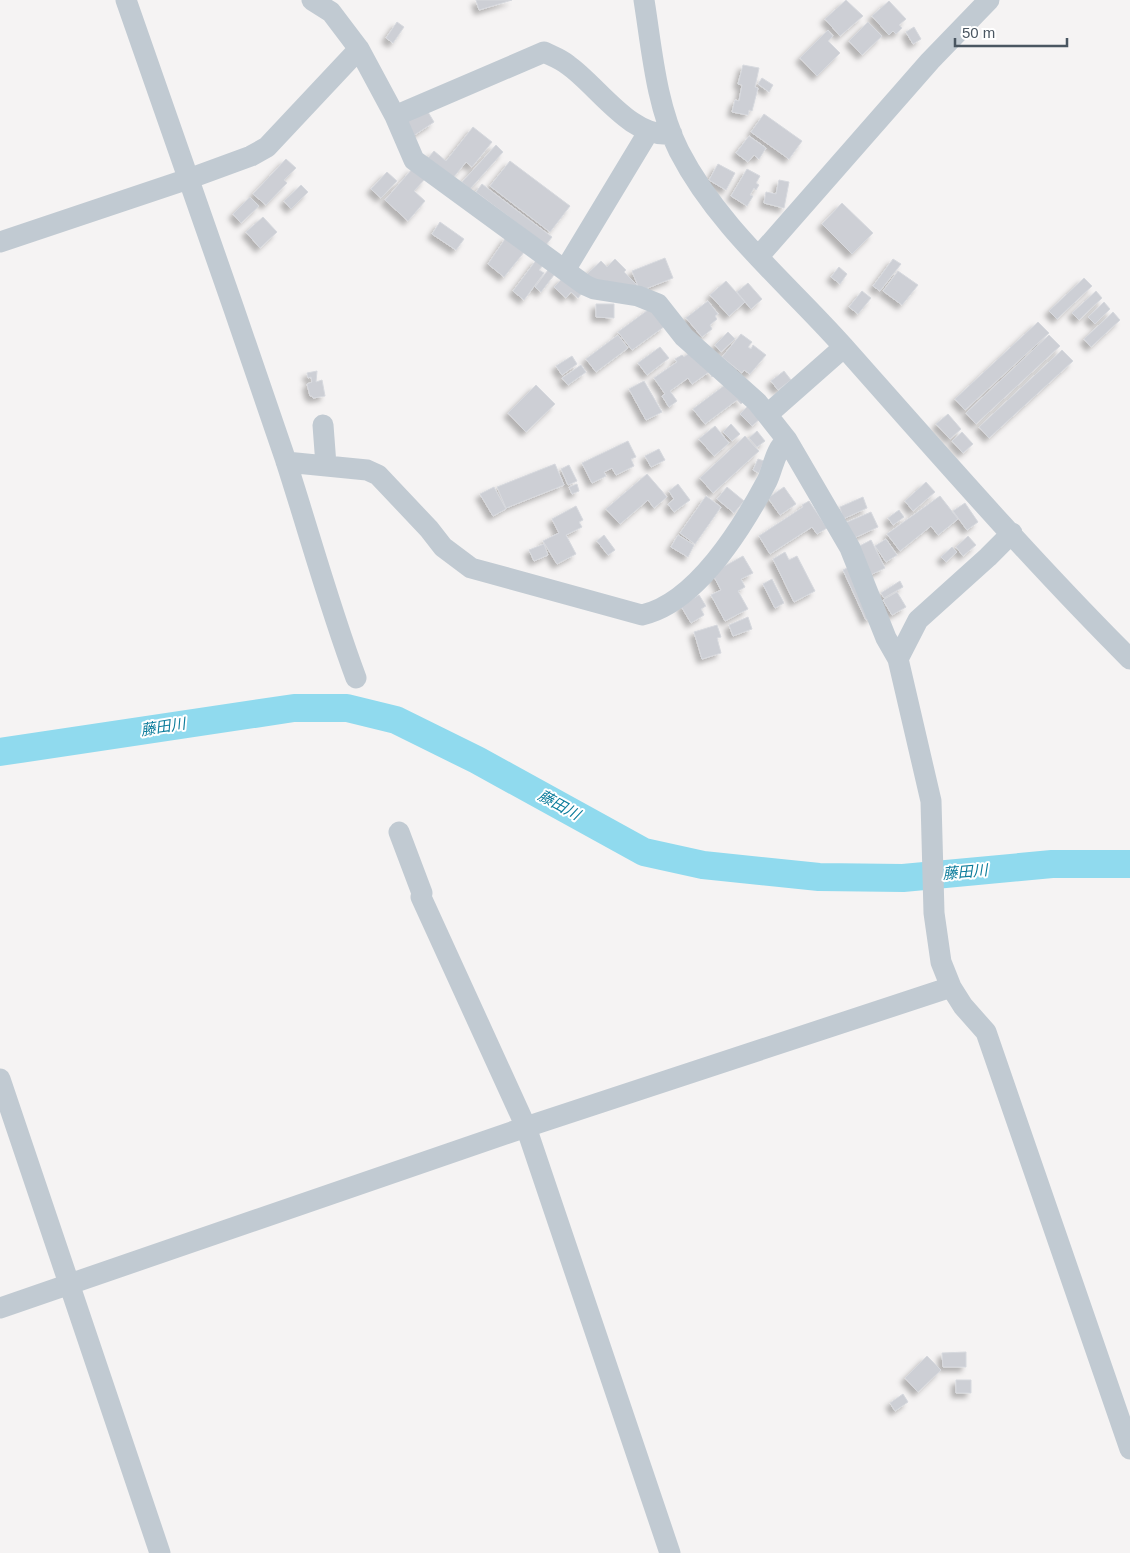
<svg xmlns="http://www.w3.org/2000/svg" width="1130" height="1553" font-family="Arial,'Noto Sans JP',sans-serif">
  <defs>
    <filter id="shadow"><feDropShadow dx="-4.5" dy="4.5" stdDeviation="2.5" flood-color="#0004"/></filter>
  </defs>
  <rect width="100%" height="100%" fill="#f5f3f3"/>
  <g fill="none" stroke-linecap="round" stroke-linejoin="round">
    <!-- river -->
    <path stroke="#90daee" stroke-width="28" d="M 0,752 L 294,708 L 347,708 L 396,720 L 477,760 L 644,852 L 703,865 L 819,877 L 903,878 L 1052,864 L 1130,864"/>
  </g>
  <!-- building -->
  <path fill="#cdcfd5" stroke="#d7d9de" filter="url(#shadow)" d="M 476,0 L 512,0 L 479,10 Z
    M 846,0 L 863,16 L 840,36 L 825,19 Z
    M 889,1 L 906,19 L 899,25 L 902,28 L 896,34 L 893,31 L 889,35 L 872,16 Z
    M 397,22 L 404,27 L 393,43 L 386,38 Z
    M 868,22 L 882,36 L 862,55 L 849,41 Z
    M 914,27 L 921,39 L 913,44 L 906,32 Z
    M 828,30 L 833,36 L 828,41 L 840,53 L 817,76 L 800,58 Z
    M 743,65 L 759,68 L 755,87 L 758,88 L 752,111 L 749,110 L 748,115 L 732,112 L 735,100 L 739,101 L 742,85 L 738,84 Z
    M 762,78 L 773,85 L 769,92 L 758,84 Z
    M 425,107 L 434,122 L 413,136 L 404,121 Z
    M 764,114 L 802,141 L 789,159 L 751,132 Z
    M 473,127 L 492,142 L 472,167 L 466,162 L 453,178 L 428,158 L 434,151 L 446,161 Z
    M 749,136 L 766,148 L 759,159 L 754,155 L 748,162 L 736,153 Z
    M 496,145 L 503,152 L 470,189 L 462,182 Z
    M 286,159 L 296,168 L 284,180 L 287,183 L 266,205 L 253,194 Z
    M 510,161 L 570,206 L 550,232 L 490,186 Z
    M 718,164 L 735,173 L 726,190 L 709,180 Z
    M 413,168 L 425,179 L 414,191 L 425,201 L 408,221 L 385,200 Z
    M 747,169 L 760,176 L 756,183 L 759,185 L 756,190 L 754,188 L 750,195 L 753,196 L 747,206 L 731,196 Z
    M 387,172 L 397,181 L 381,198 L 371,189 Z
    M 779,180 L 789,182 L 784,208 L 764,203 L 766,192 L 776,194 Z
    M 482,184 L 552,237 L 546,245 L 476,192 Z
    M 301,185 L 308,192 L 291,209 L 284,201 Z
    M 250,197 L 259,206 L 241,223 L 233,214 Z
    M 842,203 L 873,233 L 852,254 L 822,224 Z
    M 263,217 L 277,232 L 260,248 L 246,232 Z
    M 440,222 L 464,239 L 456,250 L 432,234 Z
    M 507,236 L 525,251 L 504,277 L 488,264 Z
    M 665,258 L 673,278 L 640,291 L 632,271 Z
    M 537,259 L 544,264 L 539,270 L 544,273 L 524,300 L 513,291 Z
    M 615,259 L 626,270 L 624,272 L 638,286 L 604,291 L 587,274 L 601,261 L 607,267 Z
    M 893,259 L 901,264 L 880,291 L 873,286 Z
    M 839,267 L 847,274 L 840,284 L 831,277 Z
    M 548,270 L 554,275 L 541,292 L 535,287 Z
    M 898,271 L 918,285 L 902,305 L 883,291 Z
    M 564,277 L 582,293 L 578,298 L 571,292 L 566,298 L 554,287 Z
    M 1084,278 L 1092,286 L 1057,319 L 1049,311 Z
    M 726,281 L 745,302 L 729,316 L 710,295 Z
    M 748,283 L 762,299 L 751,309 L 737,292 Z
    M 862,291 L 871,298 L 858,314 L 849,307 Z
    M 1096,291 L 1102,298 L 1079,320 L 1072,313 Z
    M 708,301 L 718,314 L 715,316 L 717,319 L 710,325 L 712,329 L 702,337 L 686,318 Z
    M 1104,302 L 1110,309 L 1095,324 L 1088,317 Z
    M 596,304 L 614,304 L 614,318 L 596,317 Z
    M 652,307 L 665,326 L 632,350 L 618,332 Z
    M 1113,312 L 1120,320 L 1091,347 L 1084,339 Z
    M 1038,322 L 1049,333 L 965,410 L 955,399 Z
    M 728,332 L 735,339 L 721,352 L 715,345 Z
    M 741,334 L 752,342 L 748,347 L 751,349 L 753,345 L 766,355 L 750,374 L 744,370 L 742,373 L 722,357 Z
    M 618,335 L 628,348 L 596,372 L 586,359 Z
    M 1049,335 L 1060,346 L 976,424 L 966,413 Z
    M 660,347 L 669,358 L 647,375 L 638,363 Z
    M 696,348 L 715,375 L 712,377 L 709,372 L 692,384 L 688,378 L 670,391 L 677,401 L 669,407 L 662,396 L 665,394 L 654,378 L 677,362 L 675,359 L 682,355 L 684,357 Z
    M 1062,350 L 1073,361 L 989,438 L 979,427 Z
    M 572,356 L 577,364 L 562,375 L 556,366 Z
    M 581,365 L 586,372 L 568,385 L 562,378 Z
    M 317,371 L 316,382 L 322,380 L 325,396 L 313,398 L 312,396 L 310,396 L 307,384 L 312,382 L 311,377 L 308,378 L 307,373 Z
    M 784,371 L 791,380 L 778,390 L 771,381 Z
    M 644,381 L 662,412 L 646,420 L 629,389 Z
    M 729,382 L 743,402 L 741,404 L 737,400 L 705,424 L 693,409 Z
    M 536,385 L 555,404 L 526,432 L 508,413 Z
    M 749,405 L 761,418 L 752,426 L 740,414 Z
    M 948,414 L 961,429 L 950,439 L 936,424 Z
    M 731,424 L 740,434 L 732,441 L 723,432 Z
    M 715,426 L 729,443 L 714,456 L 699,439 Z
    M 757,431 L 765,441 L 757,447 L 749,438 Z
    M 962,432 L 973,444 L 963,453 L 952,441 Z
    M 745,436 L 759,451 L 713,493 L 700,478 Z
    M 628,441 L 636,457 L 631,459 L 634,466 L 616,475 L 612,468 L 604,472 L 606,476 L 592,483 L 582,463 Z
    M 659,449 L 665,460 L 651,467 L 645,456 Z
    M 758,459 L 764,461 L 759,473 L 753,470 Z
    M 555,464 L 564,485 L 506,508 L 497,487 Z
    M 569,465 L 577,481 L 568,485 L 561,469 Z
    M 647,474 L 667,497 L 654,508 L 648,500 L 620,524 L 606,509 Z
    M 926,482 L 935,492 L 913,511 L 905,501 Z
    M 577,484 L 579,491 L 572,494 L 569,487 Z
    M 678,484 L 690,500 L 674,512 L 668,504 L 674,499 L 669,491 Z
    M 494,487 L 506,509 L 493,516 L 480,494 Z
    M 727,487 L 744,501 L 734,513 L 717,499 Z
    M 784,487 L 796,504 L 780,515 L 768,498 Z
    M 706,496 L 721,507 L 695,544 L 680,533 Z
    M 940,496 L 958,519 L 938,535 L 931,526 L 900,551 L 887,534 Z
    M 863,497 L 867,508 L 843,519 L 840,507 Z
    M 809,501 L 827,528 L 817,534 L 812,527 L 770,554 L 759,536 L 803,507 L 802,505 Z
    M 965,503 L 978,522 L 967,530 L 953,511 Z
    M 576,506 L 583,520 L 579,522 L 582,527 L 566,535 L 576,554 L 557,564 L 543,541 L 559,533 L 552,519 Z
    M 899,510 L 904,517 L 893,525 L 888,518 Z
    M 871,512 L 878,527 L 852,539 L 845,523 Z
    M 604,535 L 615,550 L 608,555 L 597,541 Z
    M 678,535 L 694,545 L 688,557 L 671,547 Z
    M 968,536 L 976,545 L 963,556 L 956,547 Z
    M 886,539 L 897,555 L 886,562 L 875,546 Z
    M 871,540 L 885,568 L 866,577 L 852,550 Z
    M 544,544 L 548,555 L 534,561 L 529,550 Z
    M 952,547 L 957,552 L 946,562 L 941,557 Z
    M 785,552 L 789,560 L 797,556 L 815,591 L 794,602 L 773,559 Z
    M 743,556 L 753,573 L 741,579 L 745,587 L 738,591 L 748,609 L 725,621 L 711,595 L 721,590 L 712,573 Z
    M 851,566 L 873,616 L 866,620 L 843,570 Z
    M 772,579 L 784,603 L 775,608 L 763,584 Z
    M 900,581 L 903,587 L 884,598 L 881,593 Z
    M 897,592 L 906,607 L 892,615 L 883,600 Z
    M 699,595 L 706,606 L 701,609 L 704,615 L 691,623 L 681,606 Z
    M 748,617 L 752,629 L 733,636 L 729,625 Z
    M 717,625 L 721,637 L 717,638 L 721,653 L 702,659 L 694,632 Z
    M 966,1352 L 966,1367 L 943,1367 L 942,1353 Z
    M 927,1356 L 941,1370 L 918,1392 L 905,1378 Z
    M 956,1380 L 971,1380 L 971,1393 L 956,1393 Z
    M 903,1394 L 908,1402 L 895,1411 L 890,1403 Z"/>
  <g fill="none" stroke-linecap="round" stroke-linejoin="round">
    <!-- minor -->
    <path stroke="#c1cad2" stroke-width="21" d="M 126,0 C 180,153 233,305 285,458 C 309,532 329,606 356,678
      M 312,0 L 331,12 L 359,49
      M 644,0 C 652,50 656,105 679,151 C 718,227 787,283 843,346 C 937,452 1030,559 1130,659
      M 395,116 L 544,52 C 552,56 561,59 568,65 C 598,86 631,139 672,134
      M 0,242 L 191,178 L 251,156 L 267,147 L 359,49 L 395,116 L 414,160 L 585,285 L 594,289 L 638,296 L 658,304 L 684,337 L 757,402 L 787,440 L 850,548 L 886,638 L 898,659 L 931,801 L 934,913 L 941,962 L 951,987 L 963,1006 L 986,1032 L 1130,1449
      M 759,256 L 930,61 L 989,0
      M 565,270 L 649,131
      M 768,414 L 844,347
      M 323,425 L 326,465
      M 286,462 L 367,470 L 378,475 L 429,529 L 443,547 L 471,568 L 642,615 C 696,603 742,528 767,481 C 773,469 775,449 787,440
      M 898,659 L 918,620 L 988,557 L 1012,533
      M 399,832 L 422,893 L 421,897 L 526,1127 L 670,1553
      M 0,1079 L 160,1553
      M 0,1308 L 526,1127 L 951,987"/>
  </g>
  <g text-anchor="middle" stroke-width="4" stroke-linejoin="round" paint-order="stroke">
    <!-- water labels -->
    <g font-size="15" font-style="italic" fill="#0c7c9b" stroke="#fff">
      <text transform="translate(163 727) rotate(-9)" y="5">藤田川</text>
      <text transform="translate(559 805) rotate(29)" y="5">藤田川</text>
      <text transform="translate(965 872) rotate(-5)" y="5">藤田川</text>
    </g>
  </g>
  <!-- scale -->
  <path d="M955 38v8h112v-8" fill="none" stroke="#4a5661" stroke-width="2.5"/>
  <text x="962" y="38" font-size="15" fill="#4a5661" stroke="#ffffff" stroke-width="4" paint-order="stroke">50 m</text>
</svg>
